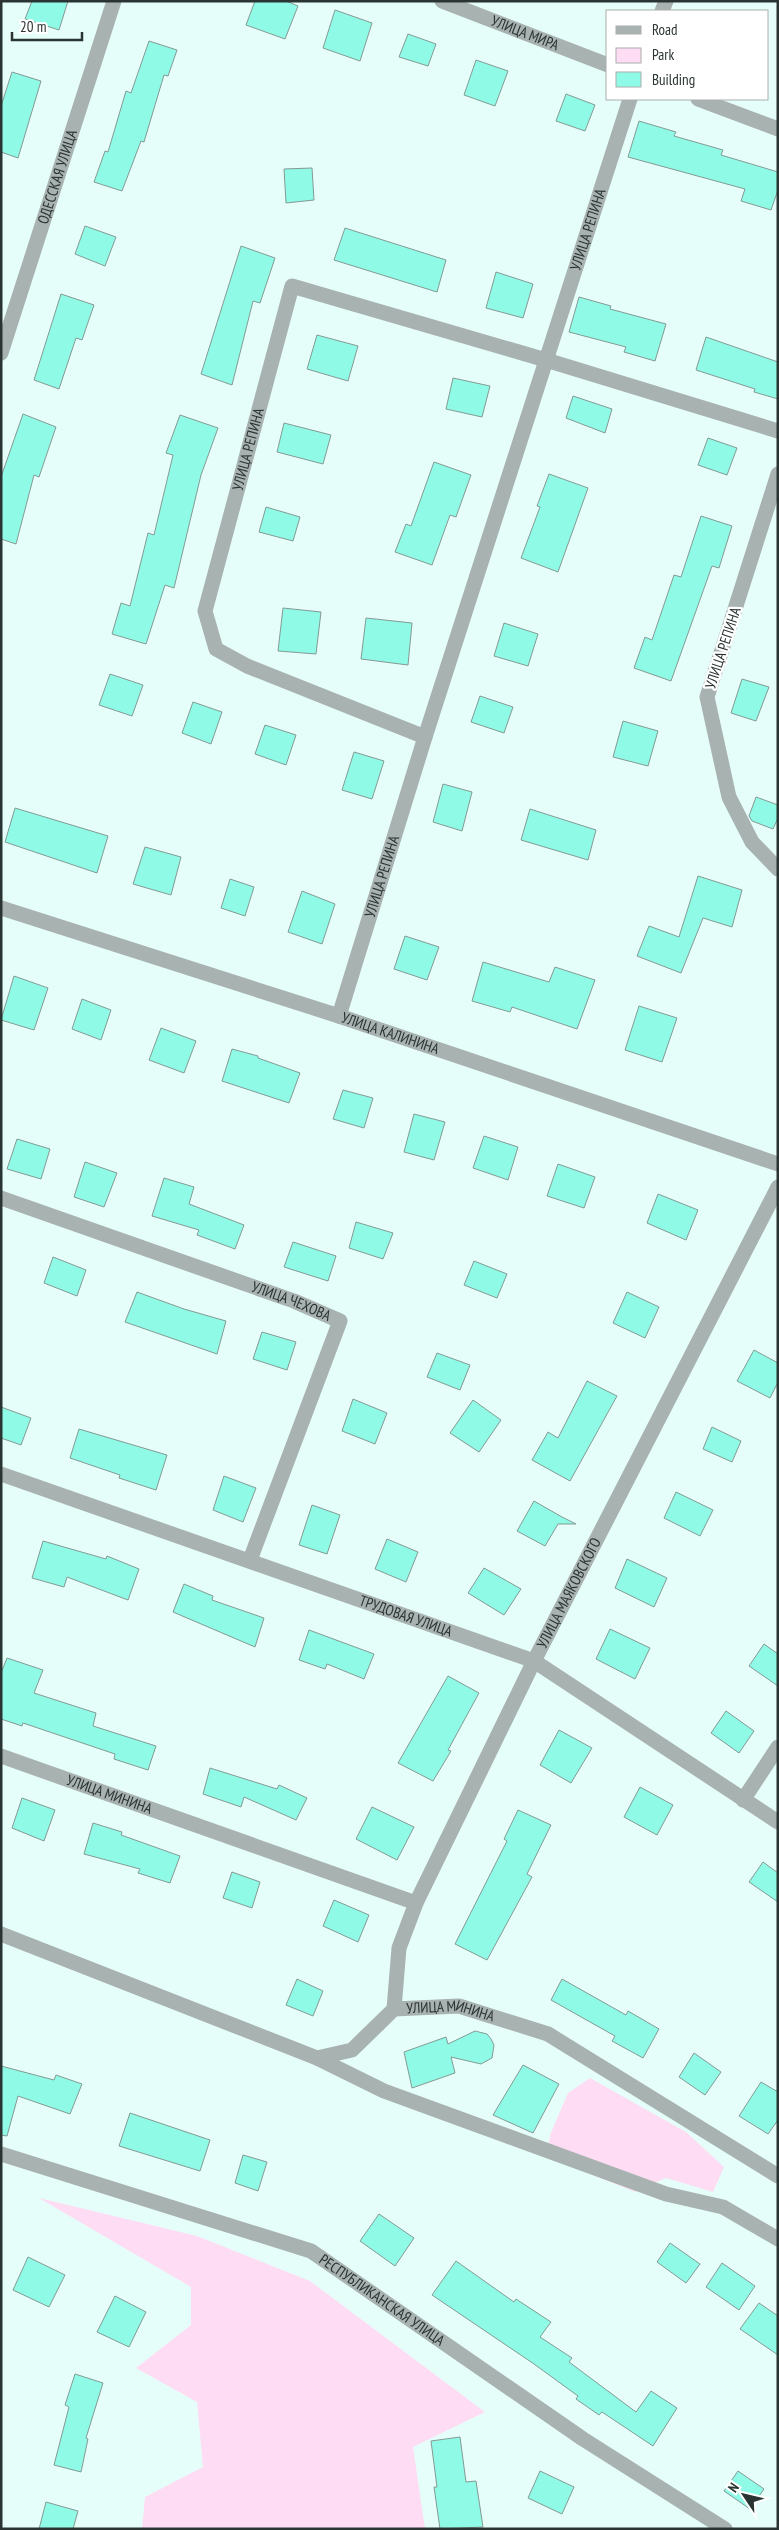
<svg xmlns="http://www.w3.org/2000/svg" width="779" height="2530" font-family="'PT Sans Narrow',sans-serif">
  <rect width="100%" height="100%" fill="#e6fef9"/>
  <!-- green -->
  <path fill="#fedcf3" d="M 590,2078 L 686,2132 L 724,2167 L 713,2192 L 666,2178 L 635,2192 L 547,2156 L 550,2135 L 568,2093 Z
    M 39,2198 L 197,2236 L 310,2281 L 485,2412 L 413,2447 L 425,2529 L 142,2529 L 145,2497 L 203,2467 L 197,2402 L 136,2368 L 191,2325 L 191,2287 Z"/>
  <!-- building -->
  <path fill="#8ffae6" stroke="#849a95" d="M 32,1 L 68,1 L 59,30 L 25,19 Z
    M 255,1 L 286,1 L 298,6 L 285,39 L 246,25 Z
    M 335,10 L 372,23 L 360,61 L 323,48 Z
    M 408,34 L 436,44 L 428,66 L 399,57 Z
    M 149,41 L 177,50 L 168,76 L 164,75 L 144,142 L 141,141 L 122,191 L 94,182 L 105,151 L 108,152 L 126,91 L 131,93 Z
    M 476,60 L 508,71 L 495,106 L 464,95 Z
    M 12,72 L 41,81 L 18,158 L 1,152 L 1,106 Z
    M 566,94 L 595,105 L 585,131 L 556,121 Z
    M 639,121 L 676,132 L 674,136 L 723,150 L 721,155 L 778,172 L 778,190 L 771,210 L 741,201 L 745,189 L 628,157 Z
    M 312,168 L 314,200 L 286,203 L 284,169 Z
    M 85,226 L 116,237 L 105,266 L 75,254 Z
    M 345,228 L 446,260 L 437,292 L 334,260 Z
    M 241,246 L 275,258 L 260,303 L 253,301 L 232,385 L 201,374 Z
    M 496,272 L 533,284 L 523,318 L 486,308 Z
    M 61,294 L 94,305 L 82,340 L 76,338 L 59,389 L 34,380 Z
    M 579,297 L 611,306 L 610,309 L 666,324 L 655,361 L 624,352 L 626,347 L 569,332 Z
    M 317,335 L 358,346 L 348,381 L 307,369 Z
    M 706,337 L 778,362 L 778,399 L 754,392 L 755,389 L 696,370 Z
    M 453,378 L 490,386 L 482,417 L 446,409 Z
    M 573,396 L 612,409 L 605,433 L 566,418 Z
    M 23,414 L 56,427 L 39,477 L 34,475 L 16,544 L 1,539 L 1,477 Z
    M 180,415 L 218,428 L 201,475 L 174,588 L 165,585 L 146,644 L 112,634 L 121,603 L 130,606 L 148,533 L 154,535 L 173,455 L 166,453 Z
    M 284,423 L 331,435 L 323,464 L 277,452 Z
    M 708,438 L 737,448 L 727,475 L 698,465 Z
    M 434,462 L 471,475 L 456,517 L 450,515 L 432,565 L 395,552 L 406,524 L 411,526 Z
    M 549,474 L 588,488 L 558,572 L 521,558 L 540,507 L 537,506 Z
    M 266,507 L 300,517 L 293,541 L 259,532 Z
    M 701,516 L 732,526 L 719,568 L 712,566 L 671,681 L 634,668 L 645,637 L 652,640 L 674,575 L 681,577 Z
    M 283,608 L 321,612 L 316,654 L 278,651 Z
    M 366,618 L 412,623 L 408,665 L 361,659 Z
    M 504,623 L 538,634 L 528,666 L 494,656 Z
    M 110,674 L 143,685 L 132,716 L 99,705 Z
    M 742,679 L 769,687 L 756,721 L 731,713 Z
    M 480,696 L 513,707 L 504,733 L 471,722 Z
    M 193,702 L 222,712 L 211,744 L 182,733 Z
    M 623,721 L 658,731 L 648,766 L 613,757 Z
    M 265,725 L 296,735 L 286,765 L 255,754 Z
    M 354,752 L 384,761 L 372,799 L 342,790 Z
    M 443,784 L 472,792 L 462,831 L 433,822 Z
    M 756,797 L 778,805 L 778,818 L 773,829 L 752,821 L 749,816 Z
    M 15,808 L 108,836 L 97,873 L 5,842 Z
    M 530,809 L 596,830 L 588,860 L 521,840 Z
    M 145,847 L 181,857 L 171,895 L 133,884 Z
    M 698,876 L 742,890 L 732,927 L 703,918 L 681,973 L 637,956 L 649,926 L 679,937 Z
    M 230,879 L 254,887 L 245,916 L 221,908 Z
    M 302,891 L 335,904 L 322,944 L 288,932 Z
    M 405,936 L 439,947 L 427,980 L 394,969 Z
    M 483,962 L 549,982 L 555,967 L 595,980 L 577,1029 L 512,1007 L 510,1012 L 472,1001 Z
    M 14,976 L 48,988 L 34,1030 L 1,1020 Z
    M 82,999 L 111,1010 L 101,1040 L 72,1029 Z
    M 639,1006 L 677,1018 L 662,1062 L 625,1050 Z
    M 161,1028 L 196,1041 L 184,1073 L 149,1060 Z
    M 232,1049 L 258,1056 L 258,1058 L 300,1073 L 289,1103 L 222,1081 Z
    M 343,1090 L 373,1098 L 364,1128 L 333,1119 Z
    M 414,1114 L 445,1122 L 434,1160 L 404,1152 Z
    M 484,1136 L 518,1147 L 508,1180 L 473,1168 Z
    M 17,1139 L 50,1149 L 41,1179 L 7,1169 Z
    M 85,1162 L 117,1173 L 104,1207 L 74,1197 Z
    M 558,1164 L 595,1177 L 584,1208 L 547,1196 Z
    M 164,1178 L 194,1187 L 189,1204 L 244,1225 L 235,1249 L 197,1235 L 199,1230 L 152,1216 Z
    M 658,1194 L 698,1210 L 686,1240 L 647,1223 Z
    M 356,1222 L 393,1233 L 383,1259 L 349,1248 Z
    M 293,1242 L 336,1256 L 328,1281 L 284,1267 Z
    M 53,1257 L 86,1270 L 77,1296 L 44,1283 Z
    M 474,1261 L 507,1274 L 497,1298 L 464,1285 Z
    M 137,1292 L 184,1309 L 226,1321 L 217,1354 L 125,1322 Z
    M 627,1292 L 659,1307 L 645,1338 L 613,1323 Z
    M 262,1332 L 296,1342 L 287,1370 L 253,1359 Z
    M 754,1350 L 778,1363 L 778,1382 L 770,1398 L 737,1381 Z
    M 437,1353 L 470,1365 L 460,1390 L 427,1377 Z
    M 587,1381 L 617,1396 L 570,1481 L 532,1460 L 548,1432 L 558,1438 Z
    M 353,1399 L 387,1413 L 375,1444 L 342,1431 Z
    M 473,1400 L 501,1420 L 479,1452 L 450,1433 Z
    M 1,1407 L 31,1418 L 21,1445 L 1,1438 Z
    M 712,1427 L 741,1441 L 732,1462 L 703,1449 Z
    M 79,1429 L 167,1455 L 156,1490 L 119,1478 L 120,1475 L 70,1458 Z
    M 224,1476 L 256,1488 L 243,1522 L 213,1510 Z
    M 676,1492 L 713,1510 L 700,1536 L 664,1518 Z
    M 534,1501 L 562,1517 L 576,1524 L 558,1524 L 545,1546 L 517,1531 Z
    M 312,1505 L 340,1515 L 327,1554 L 299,1545 Z
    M 387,1539 L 418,1552 L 406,1582 L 375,1569 Z
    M 43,1541 L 106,1559 L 107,1556 L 139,1569 L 128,1600 L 67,1577 L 64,1587 L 32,1578 Z
    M 627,1559 L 667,1578 L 654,1607 L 615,1588 Z
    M 484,1568 L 521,1589 L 504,1615 L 468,1593 Z
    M 184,1584 L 213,1596 L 212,1600 L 264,1618 L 255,1647 L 173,1612 Z
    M 610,1629 L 650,1648 L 635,1679 L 596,1659 Z
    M 309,1630 L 374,1654 L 364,1679 L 327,1664 L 325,1669 L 299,1660 Z
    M 764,1644 L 778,1654 L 778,1686 L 749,1666 Z
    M 7,1658 L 43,1670 L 34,1693 L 96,1713 L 93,1726 L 156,1746 L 148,1770 L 114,1759 L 115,1754 L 23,1723 L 22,1726 L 1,1719 L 1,1673 Z
    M 448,1676 L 479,1693 L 448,1750 L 451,1751 L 433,1781 L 398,1763 Z
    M 726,1711 L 754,1731 L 739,1753 L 711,1733 Z
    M 559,1730 L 592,1748 L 571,1783 L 540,1765 Z
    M 210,1768 L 277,1789 L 279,1785 L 307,1798 L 296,1820 L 244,1797 L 241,1807 L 203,1794 Z
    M 640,1787 L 673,1805 L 657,1835 L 624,1817 Z
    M 22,1798 L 55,1810 L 44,1841 L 12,1828 Z
    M 372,1807 L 414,1827 L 397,1860 L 356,1839 Z
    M 518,1810 L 551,1825 L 527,1874 L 532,1877 L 487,1960 L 455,1944 L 507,1841 L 504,1839 Z
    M 93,1823 L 122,1832 L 121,1835 L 180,1856 L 170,1883 L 138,1873 L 140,1869 L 84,1854 Z
    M 763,1862 L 778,1873 L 778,1902 L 749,1882 Z
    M 232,1872 L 260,1882 L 252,1908 L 223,1898 Z
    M 334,1900 L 369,1915 L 358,1942 L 323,1926 Z
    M 297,1979 L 323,1991 L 313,2016 L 286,2005 Z
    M 562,1979 L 626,2015 L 628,2011 L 659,2029 L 643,2058 L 612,2041 L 615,2036 L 551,2000 Z
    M 475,2031 L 487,2034 L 491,2039 L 494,2045 L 492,2058 L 481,2064 L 451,2057 L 455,2073 L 412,2088 L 404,2052 L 446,2037 L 448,2044 Z
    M 694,2053 L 721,2072 L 705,2095 L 679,2077 Z
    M 523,2065 L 559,2084 L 533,2133 L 493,2115 Z
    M 1,2066 L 54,2080 L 56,2075 L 82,2084 L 70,2114 L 18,2096 L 7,2136 L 1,2135 Z
    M 761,2082 L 778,2092 L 778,2120 L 768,2134 L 739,2116 Z
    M 130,2113 L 210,2140 L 200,2171 L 119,2146 Z
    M 243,2155 L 267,2162 L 258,2191 L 235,2183 Z
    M 379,2214 L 414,2238 L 395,2266 L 360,2241 Z
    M 670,2243 L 700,2264 L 686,2283 L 657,2262 Z
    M 28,2257 L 65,2275 L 49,2307 L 13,2290 Z
    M 456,2261 L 514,2302 L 516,2299 L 551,2322 L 540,2337 L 572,2358 L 569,2362 L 636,2412 L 651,2391 L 677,2408 L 653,2446 L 602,2412 L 599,2415 L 576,2399 L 578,2396 L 534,2364 L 432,2295 Z
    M 722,2263 L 755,2286 L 739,2310 L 706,2287 Z
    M 115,2296 L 146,2312 L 129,2347 L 97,2332 Z
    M 759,2303 L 778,2316 L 778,2355 L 740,2329 Z
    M 75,2374 L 103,2383 L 86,2438 L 88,2439 L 81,2472 L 54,2465 L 69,2407 L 65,2405 Z
    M 460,2437 L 466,2482 L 476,2481 L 483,2527 L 440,2529 L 434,2487 L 437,2487 L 431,2441 Z
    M 540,2471 L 574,2487 L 562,2514 L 528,2498 Z
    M 738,2471 L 764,2489 L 750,2509 L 724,2491 Z
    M 46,2502 L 78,2511 L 73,2529 L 39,2529 Z"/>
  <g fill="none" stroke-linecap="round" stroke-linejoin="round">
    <!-- minor -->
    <g stroke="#a8b2b0" stroke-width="15">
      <path id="s1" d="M 442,1 L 608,65"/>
      <path d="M 662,11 L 666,1"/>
      <path d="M 698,99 L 778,129"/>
      <path id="s2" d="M 1,353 L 114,1"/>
      <path d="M 778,474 L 707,697 L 729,797 L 752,842 L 778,869"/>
      <path id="s3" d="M 425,737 L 247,666 L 216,649 L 205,611 L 292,286 L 546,360 L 778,431"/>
      <path id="s4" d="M 1,908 L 339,1016 L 778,1164"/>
      <path id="s5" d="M 339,1016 L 425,737 L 630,99"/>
      <path id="s6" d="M 1,1198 L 294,1301 L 340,1321 L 250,1560"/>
      <path id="s7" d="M 1,1474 L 534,1661 L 778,1822"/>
      <path id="s8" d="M 1,1756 L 416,1903"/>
      <path d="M 743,1800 L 778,1747"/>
      <path id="s9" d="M 1,1934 L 317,2058 L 352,2050 L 394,2009 L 459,2006 L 548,2034 L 778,2176"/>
      <path id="s10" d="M 394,2009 L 399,1948 L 416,1903 L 534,1661 L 778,1187"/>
      <path d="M 317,2058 L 384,2091 L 666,2194 L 723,2207 L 778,2239"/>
      <path id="s11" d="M 1,2154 L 311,2251 L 583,2439 L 725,2529"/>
    </g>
  </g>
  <g text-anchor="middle" stroke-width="4.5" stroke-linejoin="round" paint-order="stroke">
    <!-- street labels -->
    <g font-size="15" fill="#2a3432" stroke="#fff">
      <text dy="5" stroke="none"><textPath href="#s1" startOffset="89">УЛИЦА МИРА</textPath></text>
      <text dy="5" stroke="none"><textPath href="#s2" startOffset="185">ОДЕССКАЯ УЛИЦА</textPath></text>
      <text dy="5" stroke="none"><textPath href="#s5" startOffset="825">УЛИЦА РЕПИНА</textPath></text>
      <text dy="5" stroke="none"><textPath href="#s3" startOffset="434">УЛИЦА РЕПИНА</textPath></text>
      <text transform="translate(723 648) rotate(-72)" y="5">УЛИЦА РЕПИНА</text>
      <text dy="5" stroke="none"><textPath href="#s5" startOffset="146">УЛИЦА РЕПИНА</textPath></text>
      <text dy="5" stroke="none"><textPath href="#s4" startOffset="409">УЛИЦА КАЛИНИНА</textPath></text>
      <text dy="5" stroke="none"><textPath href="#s6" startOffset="308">УЛИЦА ЧЕХОВА</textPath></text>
      <text dy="5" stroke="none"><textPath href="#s10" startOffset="455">УЛИЦА МАЯКОВСКОГО</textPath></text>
      <text dy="5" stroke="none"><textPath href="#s7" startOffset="429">ТРУДОВАЯ УЛИЦА</textPath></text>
      <text dy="5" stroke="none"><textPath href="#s8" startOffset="115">УЛИЦА МИНИНА</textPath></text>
      <text dy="5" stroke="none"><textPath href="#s9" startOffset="491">УЛИЦА МИНИНА</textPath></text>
      <text dy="5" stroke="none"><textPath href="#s11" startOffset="411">РЕСПУБЛИКАНСКАЯ УЛИЦА</textPath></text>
    </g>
  </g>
  <!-- border -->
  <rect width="779" height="2530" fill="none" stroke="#2a3432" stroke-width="5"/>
  <!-- legend -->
  <rect x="606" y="10" width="162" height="90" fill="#ffffff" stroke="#aaaead"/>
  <rect x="616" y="26" width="25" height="8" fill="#a8b2b0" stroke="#aaaead"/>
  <text x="652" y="35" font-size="15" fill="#2a3432">Road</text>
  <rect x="616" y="48" width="25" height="15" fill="#fedcf3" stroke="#aaaead"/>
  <text x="652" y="60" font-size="15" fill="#2a3432">Park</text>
  <rect x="616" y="72" width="25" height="15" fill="#8ffae6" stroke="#aaaead"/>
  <text x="652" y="85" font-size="15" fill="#2a3432">Building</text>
  <!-- north arrow -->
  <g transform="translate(744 2495) rotate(305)" stroke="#ffffff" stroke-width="4" paint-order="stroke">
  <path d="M0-4L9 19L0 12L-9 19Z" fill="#2a3432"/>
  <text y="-8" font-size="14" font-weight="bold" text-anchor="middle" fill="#2a3432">N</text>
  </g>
  <!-- scale -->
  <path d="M12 32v8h70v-8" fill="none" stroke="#2a3432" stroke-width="2.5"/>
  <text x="20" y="32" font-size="15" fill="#2a3432" stroke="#ffffff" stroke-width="4" paint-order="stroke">20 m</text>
</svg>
